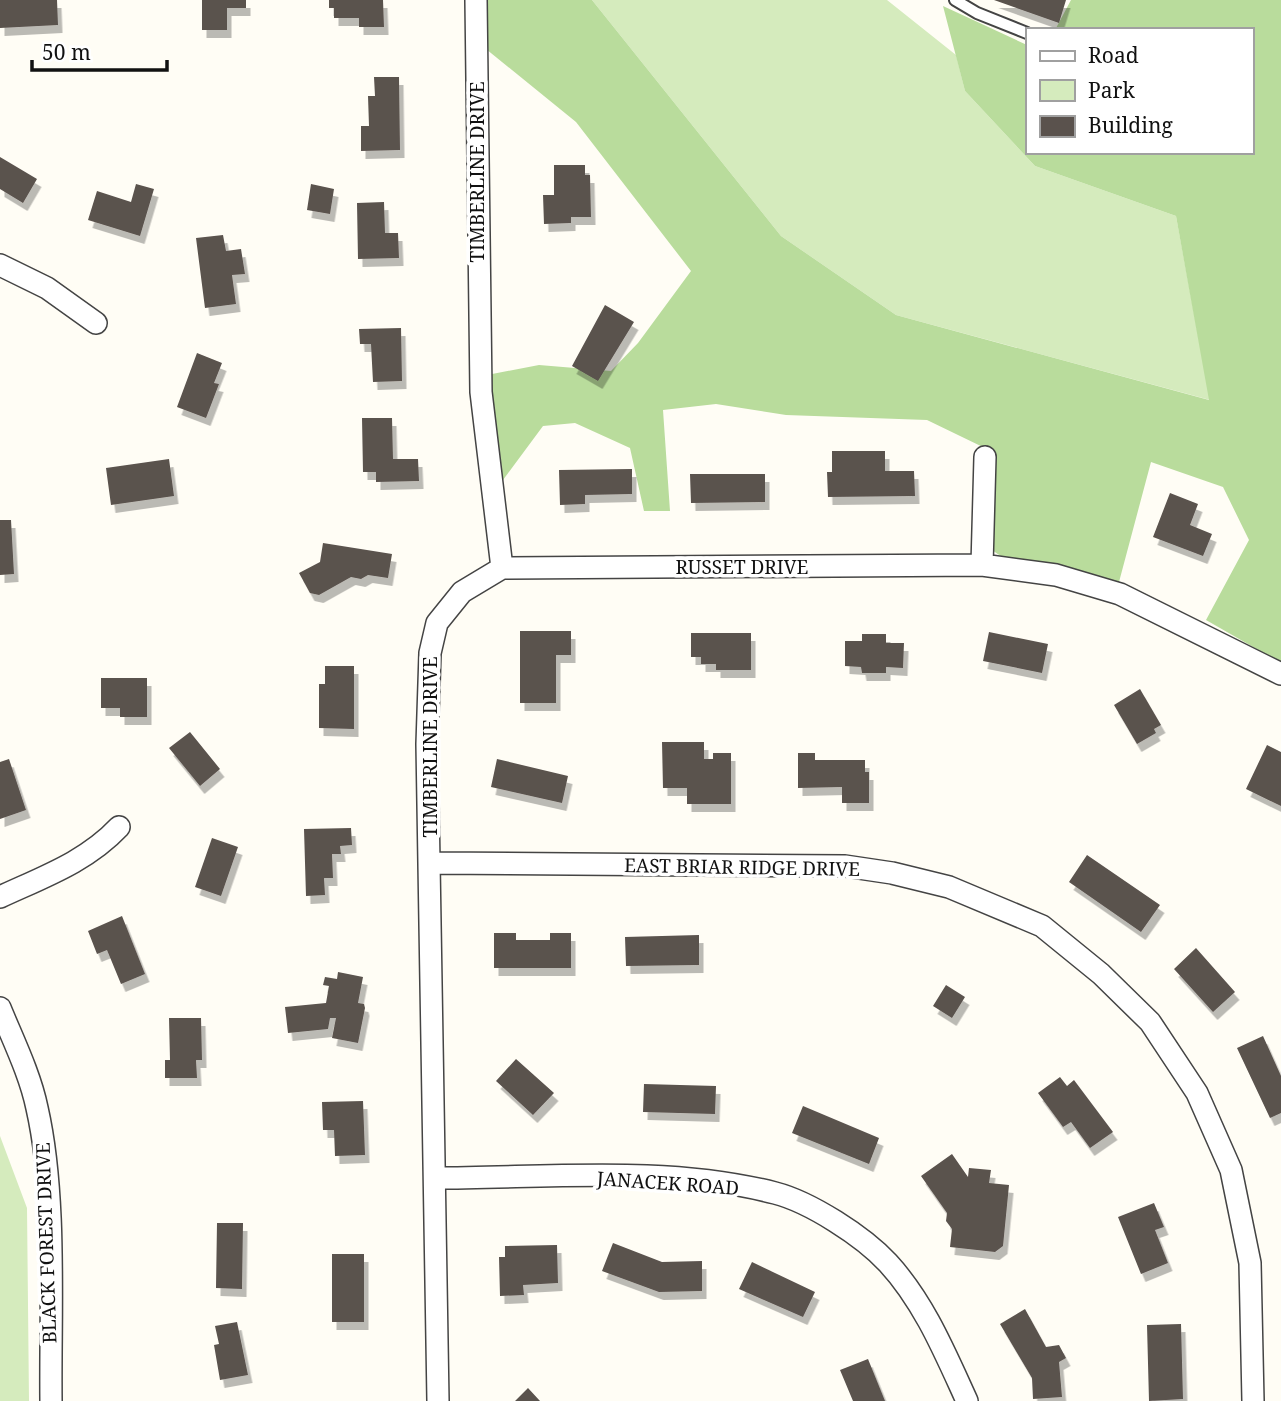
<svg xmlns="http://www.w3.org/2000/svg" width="1281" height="1401" font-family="'Noto Serif',serif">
  <defs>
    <filter id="shadow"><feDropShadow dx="4.5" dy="8" stdDeviation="0" flood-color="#0004"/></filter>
  </defs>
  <rect width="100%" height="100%" fill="#fffdf5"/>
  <!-- green -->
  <path fill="#d5ebbd" d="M 592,0 L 887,0 L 956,55 L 965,91 L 1035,166 L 1176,216 L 1210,400 L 896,315 L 781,236 Z
    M 0,1136 L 27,1208 L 29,1401 L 0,1401 Z"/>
  <!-- forest -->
  <path fill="#b9dc9c" d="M 484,0 L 592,0 L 781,236 L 896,315 L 1209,400 L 1176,216 L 1035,166 L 965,91 L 943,6 L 1027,45 L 1027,152 L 1251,152 L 1251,30 L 1055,30 L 1071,0 L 1281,0 L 1281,663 L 1206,620 L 1249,540 L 1223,487 L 1151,462 L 1119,582 L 1050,563 L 1002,557 L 992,550 L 989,450 L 927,420 L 786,415 L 716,404 L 663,410 L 670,511 L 644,511 L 630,448 L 575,423 L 543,426 L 500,484 L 487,375 L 539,365 L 611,371 L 638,343 L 691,271 L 576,122 L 486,49 Z"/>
  <!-- building -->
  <path fill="#5a524d" filter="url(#shadow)" d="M 0,0 L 57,0 L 58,25 L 0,28 Z
    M 202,0 L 246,0 L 246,8 L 227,8 L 227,30 L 202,30 Z
    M 329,0 L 383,0 L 384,27 L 359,27 L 359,18 L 334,18 L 334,8 L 329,8 Z
    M 994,0 L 1066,0 L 1059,23 Z
    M 374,77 L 399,77 L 400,150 L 361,151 L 361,126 L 369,126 L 368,96 L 375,96 Z
    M 0,157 L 37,179 L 23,203 L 0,189 Z
    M 554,165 L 585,165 L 585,175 L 590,175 L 591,217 L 571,217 L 571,223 L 544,224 L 543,195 L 554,195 Z
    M 136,184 L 154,189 L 140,236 L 88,220 L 97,191 L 131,202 Z
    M 311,184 L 334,189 L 330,214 L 307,210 Z
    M 384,202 L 385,233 L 398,233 L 399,258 L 358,259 L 357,203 Z
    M 223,235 L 226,251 L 241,249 L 245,274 L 232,275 L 236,304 L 205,308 L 196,238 Z
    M 605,305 L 634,322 L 598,381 L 572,366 Z
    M 401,328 L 402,381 L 373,382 L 371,344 L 360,344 L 359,329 Z
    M 197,353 L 222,363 L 214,383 L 219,384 L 206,418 L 177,407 Z
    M 362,418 L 392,418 L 393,459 L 418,459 L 419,481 L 376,482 L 376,472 L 363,472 Z
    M 832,451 L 885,451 L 885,471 L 914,471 L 915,496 L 828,497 L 827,472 L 832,472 Z
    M 169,459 L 174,496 L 111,505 L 106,468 Z
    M 632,469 L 632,494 L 585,495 L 585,504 L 560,505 L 559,470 Z
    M 690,474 L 765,474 L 765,502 L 691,503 Z
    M 1170,493 L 1198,504 L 1190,525 L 1212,534 L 1203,556 L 1153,537 Z
    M 0,520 L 11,520 L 14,574 L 0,575 Z
    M 323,543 L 392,554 L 388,578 L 368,575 L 361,579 L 351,577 L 319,595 L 310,593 L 299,573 L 320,562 Z
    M 520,631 L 571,631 L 571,655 L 556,655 L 556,703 L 520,703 Z
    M 989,632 L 1048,644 L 1042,673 L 983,661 Z
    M 691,633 L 751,633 L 751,670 L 716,670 L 716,664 L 701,664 L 701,657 L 691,657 Z
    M 862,634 L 886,634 L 886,643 L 904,643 L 903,668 L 886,667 L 886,673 L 862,673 L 861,667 L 845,666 L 845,641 L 862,641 Z
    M 325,666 L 354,666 L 354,729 L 319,728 L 319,684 L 325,684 Z
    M 101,678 L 147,678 L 147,717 L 120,717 L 120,708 L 101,708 Z
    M 1140,689 L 1161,725 L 1154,729 L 1156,733 L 1137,744 L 1114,705 Z
    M 190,732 L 220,769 L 200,786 L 169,748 Z
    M 662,742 L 704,742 L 704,759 L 713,759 L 713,753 L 731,753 L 731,804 L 687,804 L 687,788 L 663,788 Z
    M 1267,745 L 1281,752 L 1281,806 L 1246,789 Z
    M 798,753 L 815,753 L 815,760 L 865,760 L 865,772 L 869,772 L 869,803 L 842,803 L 842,787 L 798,788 Z
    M 9,759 L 26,810 L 0,819 L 0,762 Z
    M 497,759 L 568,776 L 562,803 L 491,787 Z
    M 351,828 L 352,845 L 340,846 L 341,854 L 332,854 L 333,878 L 324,878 L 325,895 L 306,896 L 304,829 Z
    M 212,838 L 238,847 L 221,896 L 195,887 Z
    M 1087,855 L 1160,905 L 1141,932 L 1069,882 Z
    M 122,916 L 145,974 L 121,984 L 107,950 L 97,954 L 88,931 Z
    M 494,933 L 516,933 L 516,940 L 550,940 L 550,933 L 571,933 L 571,968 L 494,968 Z
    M 699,935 L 699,965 L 626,966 L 625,937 Z
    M 1196,948 L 1235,992 L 1213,1012 L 1174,969 Z
    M 338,972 L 363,977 L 358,1003 L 364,1004 L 365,1008 L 358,1043 L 332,1038 L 336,1018 L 330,1018 L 328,1029 L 288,1033 L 285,1007 L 326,1003 L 329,986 L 323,985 L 325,977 L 337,979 Z
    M 946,985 L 965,997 L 952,1018 L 933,1006 Z
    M 169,1018 L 201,1018 L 202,1060 L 196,1060 L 197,1078 L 165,1078 L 165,1060 L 170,1060 Z
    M 1263,1036 L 1281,1076 L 1281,1113 L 1270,1118 L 1237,1048 Z
    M 516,1059 L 554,1093 L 533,1115 L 496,1081 Z
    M 1060,1077 L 1067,1086 L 1074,1080 L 1113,1132 L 1090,1148 L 1071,1122 L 1063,1127 L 1038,1093 Z
    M 644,1084 L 716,1086 L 715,1114 L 643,1112 Z
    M 363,1101 L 365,1155 L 335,1156 L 334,1130 L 323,1130 L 322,1102 Z
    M 803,1106 L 879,1138 L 869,1164 L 792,1133 Z
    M 952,1154 L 968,1177 L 969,1168 L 991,1170 L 989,1183 L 1009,1185 L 1003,1246 L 995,1252 L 950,1247 L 952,1229 L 946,1221 L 947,1213 L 921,1176 Z
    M 1154,1203 L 1164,1227 L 1155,1230 L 1168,1263 L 1141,1274 L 1118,1217 Z
    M 217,1223 L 243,1223 L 242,1289 L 216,1288 Z
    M 613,1243 L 662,1262 L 702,1261 L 702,1291 L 659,1292 L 602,1271 Z
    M 557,1245 L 558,1283 L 523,1285 L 524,1295 L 500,1296 L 499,1257 L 505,1257 L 505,1246 Z
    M 332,1254 L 364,1254 L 364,1322 L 332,1322 Z
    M 752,1262 L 815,1292 L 803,1317 L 739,1289 Z
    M 1025,1309 L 1046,1347 L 1059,1345 L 1066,1358 L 1059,1362 L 1062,1397 L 1033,1399 L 1032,1378 L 1000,1324 Z
    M 237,1322 L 248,1375 L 220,1380 L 214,1345 L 219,1344 L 215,1326 Z
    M 1181,1324 L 1183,1399 L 1149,1401 L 1147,1325 Z
    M 868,1359 L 885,1401 L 853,1401 L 840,1370 Z
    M 528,1388 L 540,1401 L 515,1401 Z"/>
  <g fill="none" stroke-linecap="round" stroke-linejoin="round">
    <!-- lane casing -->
    <g stroke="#444" stroke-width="14">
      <path id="lane" d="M 955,0 L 977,13 L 1027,33"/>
    </g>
    <!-- street casing -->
    <g stroke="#444" stroke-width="24">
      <path id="street" d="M 0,265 L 47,288 L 96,323
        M 982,565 L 985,457
        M 502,568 L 982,565 L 1056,575 L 1120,594 L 1281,674
        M 431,863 L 845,866 L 892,873 L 949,887 L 1042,926 L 1101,974 L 1150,1022 L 1197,1093 L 1231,1170 L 1250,1263 L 1253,1401
        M 0,897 C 43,877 86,862 119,827
        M 0,1008 C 13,1040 30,1074 37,1108 C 57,1196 50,1310 51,1401
        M 435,1178 C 546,1178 666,1165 775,1193 C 810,1202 863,1236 888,1263 C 924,1302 945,1353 967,1401
        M 438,1401 L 427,744 L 430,653 L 437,623 L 462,592 L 502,568 L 481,392 L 476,0"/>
    </g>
    <!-- lane -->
    <use href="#lane" stroke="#fff" stroke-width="10"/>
    <!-- street -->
    <use href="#street" stroke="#fff" stroke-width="21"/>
  </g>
  <g text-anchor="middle" stroke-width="7" stroke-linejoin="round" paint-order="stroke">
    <!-- street labels -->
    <g font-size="19" fill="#111" stroke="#fff">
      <text transform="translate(477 172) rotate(-90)" y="7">TIMBERLINE DRIVE</text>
      <text x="742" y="574">RUSSET DRIVE</text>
      <text transform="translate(430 747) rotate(-90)" y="7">TIMBERLINE DRIVE</text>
      <text transform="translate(742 867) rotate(1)" y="7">EAST BRIAR RIDGE DRIVE</text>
      <text transform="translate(668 1183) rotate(4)" y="7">JANACEK ROAD</text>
      <text transform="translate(46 1243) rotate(-92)" y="7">BLACK FOREST DRIVE</text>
    </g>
  </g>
  <!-- legend -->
  <rect x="1026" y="28" width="228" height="126" fill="#ffffff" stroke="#a0a0a0" stroke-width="2"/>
  <rect x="1040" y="51" width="35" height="10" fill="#ffffff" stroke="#a0a0a0" stroke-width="2"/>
  <text x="1088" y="63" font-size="21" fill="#111111">Road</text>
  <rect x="1040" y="80" width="35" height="21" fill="#d5ebbd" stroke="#a0a0a0" stroke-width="2"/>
  <text x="1088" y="98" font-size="21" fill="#111111">Park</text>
  <rect x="1040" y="116" width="35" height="21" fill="#5a524d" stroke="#a0a0a0" stroke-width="2"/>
  <text x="1088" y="133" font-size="21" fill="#111111">Building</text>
  <!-- scale -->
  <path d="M32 60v10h135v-10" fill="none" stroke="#111111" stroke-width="3.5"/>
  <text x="42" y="60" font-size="21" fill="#111111" stroke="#ffffff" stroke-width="5" paint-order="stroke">50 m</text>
</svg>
